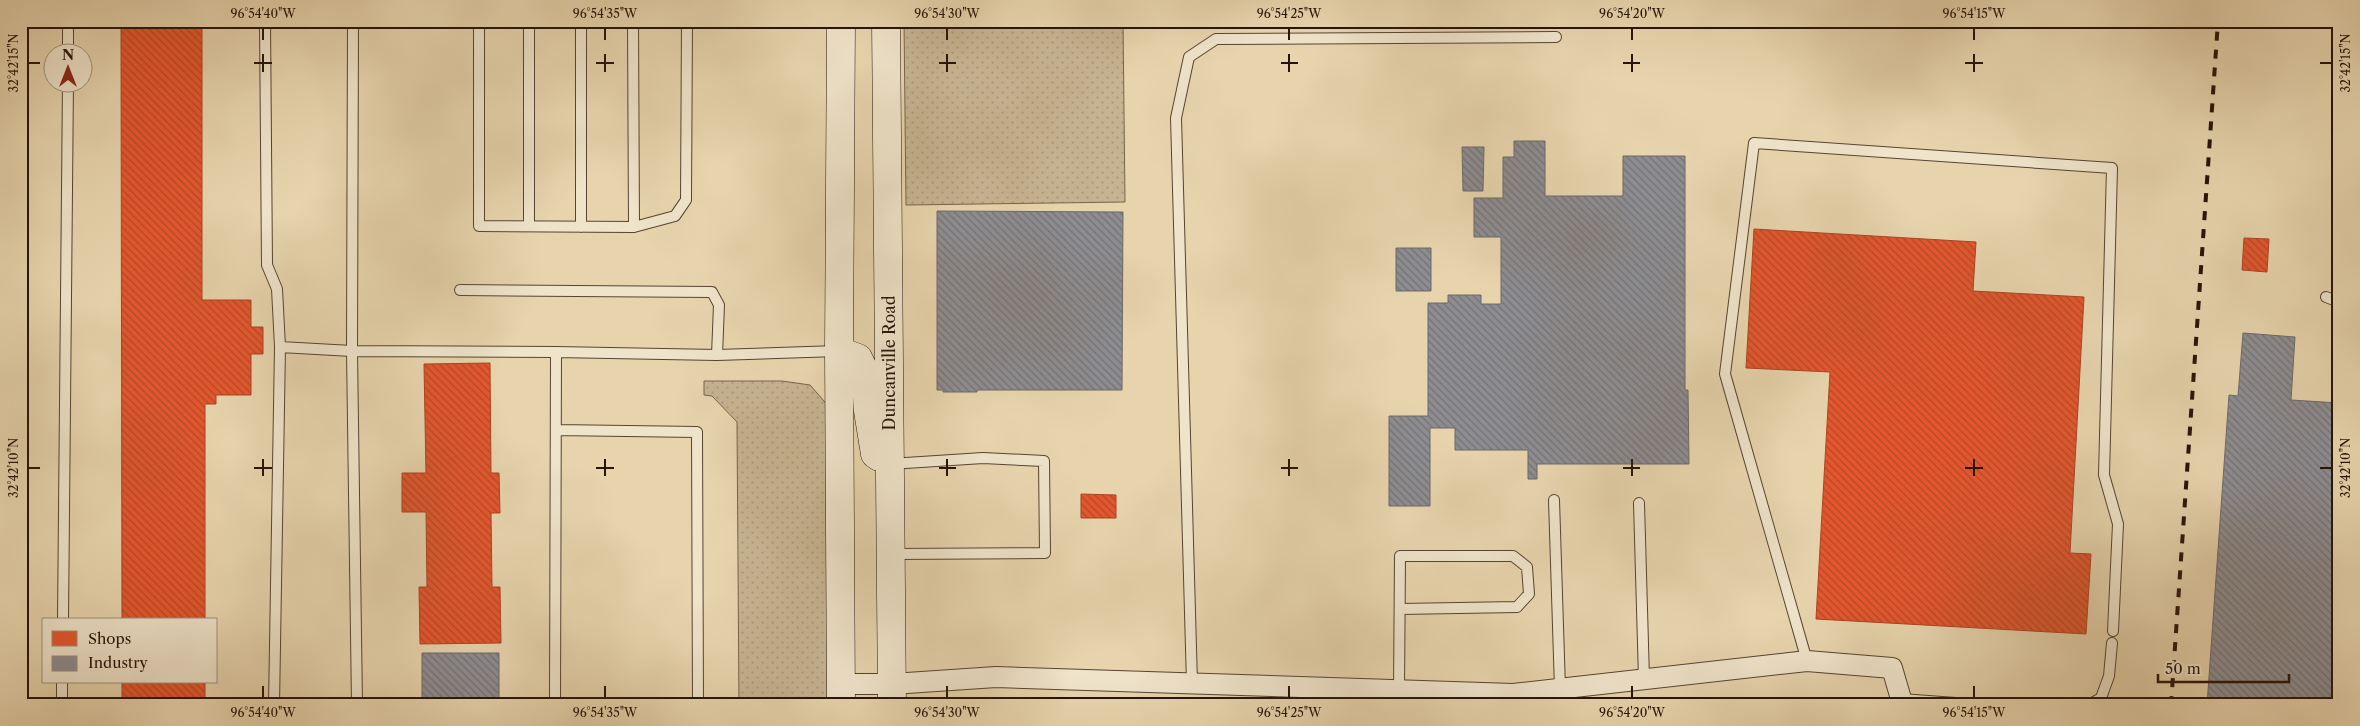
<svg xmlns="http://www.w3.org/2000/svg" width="2360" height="726" font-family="'Libre Caslon Text',serif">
  <defs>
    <pattern id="green-dots" width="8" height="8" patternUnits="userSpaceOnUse" patternTransform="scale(1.25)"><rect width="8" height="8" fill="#c6b391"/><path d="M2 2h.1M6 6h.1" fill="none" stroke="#aa997c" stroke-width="1.8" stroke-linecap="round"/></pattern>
    <pattern id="shops-back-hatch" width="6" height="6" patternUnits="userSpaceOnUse" patternTransform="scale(1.25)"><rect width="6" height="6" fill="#e4572e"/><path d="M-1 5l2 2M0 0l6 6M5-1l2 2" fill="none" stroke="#b94725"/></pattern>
    <pattern id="industry-back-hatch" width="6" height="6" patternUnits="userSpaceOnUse" patternTransform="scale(1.25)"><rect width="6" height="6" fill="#8d8d92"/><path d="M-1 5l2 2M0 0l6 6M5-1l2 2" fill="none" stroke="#737275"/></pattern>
  </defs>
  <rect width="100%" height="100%" fill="#e7d4ad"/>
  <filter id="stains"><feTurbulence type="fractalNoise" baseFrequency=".004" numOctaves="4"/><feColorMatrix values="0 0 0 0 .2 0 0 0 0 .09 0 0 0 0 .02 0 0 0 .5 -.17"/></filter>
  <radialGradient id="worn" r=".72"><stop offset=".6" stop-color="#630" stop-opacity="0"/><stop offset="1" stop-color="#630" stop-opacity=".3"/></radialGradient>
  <!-- green -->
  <path fill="url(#green-dots)" stroke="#76644c" d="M 904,21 L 1123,21 L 1125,202 L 906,205 Z
    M 704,381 L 782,381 L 810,385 L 831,409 L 832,705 L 739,705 L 737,422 L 712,396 L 704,395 Z"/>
  <!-- shops -->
  <path fill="url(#shops-back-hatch)" stroke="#ab4323" d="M 121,21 L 202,21 L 202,300 L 251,300 L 251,327 L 263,327 L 263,354 L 251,354 L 251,395 L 216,395 L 216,404 L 205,404 L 205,620 L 122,620 Z
    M 1754,229 L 1976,242 L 1973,291 L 2084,297 L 2070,553 L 2091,554 L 2086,634 L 1816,619 L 1830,372 L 1746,368 Z
    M 2244,238 L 2269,239 L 2267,272 L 2242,270 Z
    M 490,363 L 491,473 L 499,473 L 500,513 L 491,513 L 492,587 L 500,587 L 501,643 L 420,644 L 419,587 L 427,587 L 426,512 L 402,512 L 402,473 L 426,473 L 424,364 Z
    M 1081,494 L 1116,495 L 1116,518 L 1081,518 Z
    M 122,682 L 205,682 L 205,705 L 122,705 Z"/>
  <!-- industry -->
  <path fill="url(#industry-back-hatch)" stroke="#6e6969" d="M 1514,141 L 1545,141 L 1545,196 L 1623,196 L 1623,156 L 1685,156 L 1685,390 L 1688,390 L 1689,464 L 1537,464 L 1537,479 L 1528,479 L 1528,450 L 1455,450 L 1455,428 L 1430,428 L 1430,506 L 1389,506 L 1389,416 L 1428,416 L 1428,303 L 1448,303 L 1448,295 L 1481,295 L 1481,304 L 1501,304 L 1501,237 L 1474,237 L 1474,198 L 1503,198 L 1503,157 L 1514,157 Z
    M 1462,147 L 1484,147 L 1483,191 L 1463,191 Z
    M 937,211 L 1123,212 L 1122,390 L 977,390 L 977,392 L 943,392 L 943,390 L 937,390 Z
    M 1396,248 L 1431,248 L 1431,291 L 1396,291 Z
    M 2243,333 L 2295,337 L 2291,400 L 2339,403 L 2339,705 L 2207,705 L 2229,395 L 2238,396 Z
    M 422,653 L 499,653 L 499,705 L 422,705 Z"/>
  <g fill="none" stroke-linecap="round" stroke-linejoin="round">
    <!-- service casing -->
    <g stroke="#564431" stroke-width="12">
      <path id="service" d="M 265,21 L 267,265 L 277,289 L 280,347 L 352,351 L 556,352 L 717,355
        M 353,21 L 352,351 L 357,705
        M 479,21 L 479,226 L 634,227 L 675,216 L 686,200 L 687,21
        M 529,21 L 529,226
        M 633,21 L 634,227
        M 68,52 L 68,21
        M 581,227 L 581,21
        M 460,290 L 712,292 L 719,305 L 717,355 L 838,351
        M 2326,297 L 2339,302
        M 556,430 L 697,432 L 698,705
        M 890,464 L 983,458 L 1044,461 L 1045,553 L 891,554
        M 1554,500 L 1560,689
        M 1639,503 L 1644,679
        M 63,620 L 68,82
        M 1807,661 L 1725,374 L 1754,143 L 2112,168 L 2104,475 L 2118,524 L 2113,631
        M 1192,683 L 1176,118 L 1189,57 L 1216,39 L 1556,37
        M 1399,690 L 1400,556 L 1513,556 L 1527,567 L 1529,594 L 1517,607 L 1400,609
        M 1901,699 L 1983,705
        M 62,705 L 62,682
        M 274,705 L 280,347
        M 555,705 L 556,352
        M 2089,705 L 2101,698 L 2109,676 L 2112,643"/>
    </g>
    <!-- minor casing -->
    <g stroke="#564431" stroke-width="22">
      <path id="minor" d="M 841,684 L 892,684 L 996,677 L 1513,694 L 1807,661 L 1892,668 L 1901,699 L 1901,705"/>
    </g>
    <!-- secondary casing -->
    <g stroke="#251408" stroke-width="29">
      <path id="secondary" d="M 886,21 L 892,705
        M 839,351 L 858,358 L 866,374 L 868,411 L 875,454 L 879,457
        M 841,705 L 839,351 L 841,21"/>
    </g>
    <!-- service -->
    <use href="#service" stroke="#efe3ca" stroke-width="10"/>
    <!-- minor -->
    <use href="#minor" stroke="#efe3ca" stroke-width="20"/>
    <!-- secondary -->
    <use href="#secondary" stroke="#efe3ca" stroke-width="28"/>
    <!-- rail -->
    <path stroke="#251408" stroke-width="4" stroke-dasharray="9 9" stroke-linecap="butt" d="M 2171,705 L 2218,21"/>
  </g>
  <!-- ticks -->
  <path fill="none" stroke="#251408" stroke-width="2" d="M 263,28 L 263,40M 605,28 L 605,40M 947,28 L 947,40M 1289,28 L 1289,40M 1632,28 L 1632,40M 1974,28 L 1974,40M 263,54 L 263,72M 605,54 L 605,72M 947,54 L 947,72M 1289,54 L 1289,72M 1632,54 L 1632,72M 1974,54 L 1974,72M 28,63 L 40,63M 254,63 L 272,63M 596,63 L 614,63M 939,63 L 956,63M 1281,63 L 1298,63M 1623,63 L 1640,63M 1965,63 L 1983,63M 2320,63 L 2332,63M 263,459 L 263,476M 605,459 L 605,476M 947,459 L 947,476M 1289,459 L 1289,476M 1632,459 L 1632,476M 1974,459 L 1974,476M 28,468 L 40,468M 254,468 L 272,468M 596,468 L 614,468M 939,468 L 956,468M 1281,468 L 1298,468M 1623,468 L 1640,468M 1965,468 L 1983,468M 2320,468 L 2332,468M 263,686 L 263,698M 605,686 L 605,698M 947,686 L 947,698M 1289,686 L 1289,698M 1632,686 L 1632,698M 1974,686 L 1974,698"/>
  <g text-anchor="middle" stroke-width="5" stroke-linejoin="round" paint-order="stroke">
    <!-- street labels -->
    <g font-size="16" fill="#251408" stroke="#efe3ca">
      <text transform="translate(889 363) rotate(-90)" y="6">Duncanville Road</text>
    </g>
  </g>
  <!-- margin -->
  <rect width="2360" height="726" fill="none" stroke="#e7d4ad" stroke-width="55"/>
  <!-- legend -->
  <rect x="42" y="618" width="175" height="65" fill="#efe3ca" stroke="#9e907c"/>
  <rect x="52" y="631" width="25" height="15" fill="#e4572e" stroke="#9e907c"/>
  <text x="88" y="644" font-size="15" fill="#251408">Shops</text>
  <rect x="52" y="656" width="25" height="15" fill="#8d8d92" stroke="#9e907c"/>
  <text x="88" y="668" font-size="15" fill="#251408">Industry</text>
  <!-- north arrow -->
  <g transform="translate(68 68)"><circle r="24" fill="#efe3ca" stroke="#9e907c"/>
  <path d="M0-4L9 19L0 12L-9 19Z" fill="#8f2418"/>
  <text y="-8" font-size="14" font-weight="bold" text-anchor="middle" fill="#251408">N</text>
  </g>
  <!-- scale -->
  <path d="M2158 674v8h131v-8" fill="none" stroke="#251408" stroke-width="2.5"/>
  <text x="2165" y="674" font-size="15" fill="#251408" stroke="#efe3ca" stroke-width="4" paint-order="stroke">50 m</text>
  <rect x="28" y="28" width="2304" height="670" fill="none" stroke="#251408" stroke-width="2"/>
  <g font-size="12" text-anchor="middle" fill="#251408">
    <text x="263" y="18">96°54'40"W</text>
    <text x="605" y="18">96°54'35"W</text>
    <text x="947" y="18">96°54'30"W</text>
    <text x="1289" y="18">96°54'25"W</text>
    <text x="1632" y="18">96°54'20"W</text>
    <text x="1974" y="18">96°54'15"W</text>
    <text transform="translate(14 63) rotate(-90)" y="4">32°42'15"N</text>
    <text transform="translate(2346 63) rotate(-90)" y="4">32°42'15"N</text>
    <text transform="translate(14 468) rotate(-90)" y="4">32°42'10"N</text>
    <text transform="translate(2346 468) rotate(-90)" y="4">32°42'10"N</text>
    <text x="263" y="717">96°54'40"W</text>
    <text x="605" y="717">96°54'35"W</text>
    <text x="947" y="717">96°54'30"W</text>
    <text x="1289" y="717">96°54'25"W</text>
    <text x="1632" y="717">96°54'20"W</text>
    <text x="1974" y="717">96°54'15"W</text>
  </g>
  <rect width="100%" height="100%" filter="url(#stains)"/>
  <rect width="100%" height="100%" fill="url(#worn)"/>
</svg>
